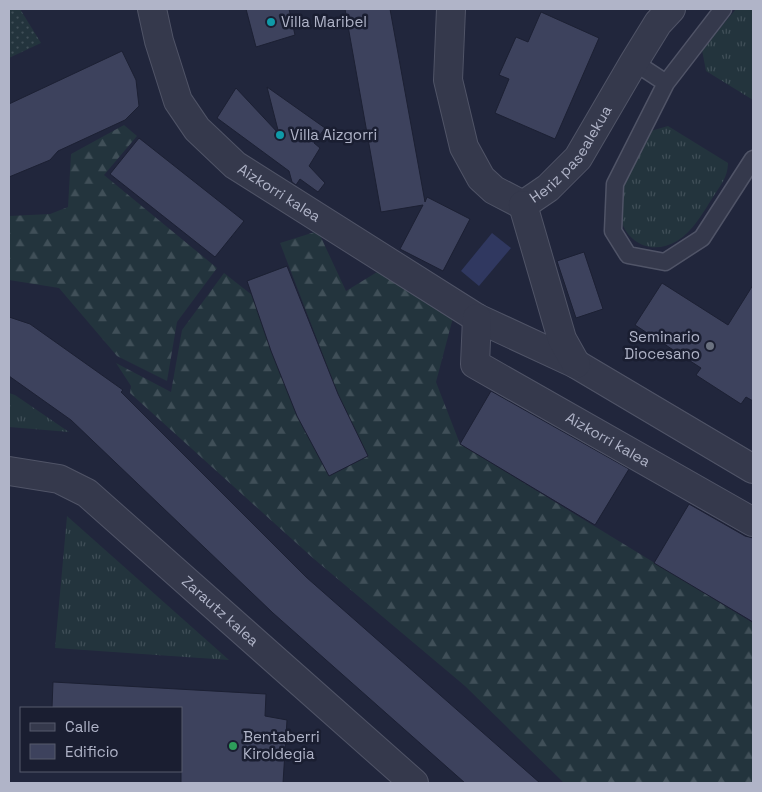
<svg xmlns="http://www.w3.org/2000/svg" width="762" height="792" font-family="'Space Grotesk',sans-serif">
  <defs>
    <pattern id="grass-tufts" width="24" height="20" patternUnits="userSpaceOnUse" patternTransform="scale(1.25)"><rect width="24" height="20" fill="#23343d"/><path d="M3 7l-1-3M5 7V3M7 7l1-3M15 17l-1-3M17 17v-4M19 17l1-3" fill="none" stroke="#404f58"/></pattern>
    <pattern id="forest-firs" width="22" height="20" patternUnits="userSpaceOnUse" patternTransform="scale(1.25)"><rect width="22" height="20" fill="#23343d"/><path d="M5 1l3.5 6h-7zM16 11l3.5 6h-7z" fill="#404f58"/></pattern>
    <pattern id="park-dots" width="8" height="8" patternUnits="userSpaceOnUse" patternTransform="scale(1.25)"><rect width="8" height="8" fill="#23343d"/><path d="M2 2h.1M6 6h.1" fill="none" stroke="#404f58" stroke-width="1.8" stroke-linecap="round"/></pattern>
  </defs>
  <rect width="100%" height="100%" fill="#21263c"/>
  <!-- grass -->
  <path fill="url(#grass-tufts)" d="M 736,9 L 753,9 L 753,100 L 706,71 L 702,50 Z
    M 668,126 L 728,163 C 728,177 720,186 713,197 C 703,213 693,231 677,241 C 647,259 616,236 620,203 C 624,178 637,155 647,132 Z
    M 9,393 L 15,395 L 69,432 L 9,427 Z
    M 67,516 L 229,660 L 55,648 Z"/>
  <!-- forest -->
  <path fill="url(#forest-firs)" d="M 124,125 L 137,136 L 104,175 L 217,268 L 177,322 L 167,381 L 117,356 L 59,288 L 9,280 L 9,216 L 50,214 L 68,207 L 71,154 Z
    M 318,231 L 346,291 L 382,269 L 454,314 L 436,382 L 460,444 L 753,623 L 753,783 L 564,783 L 465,686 L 314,559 L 130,393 L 131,386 L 116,363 L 171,392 L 182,330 L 224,273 L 252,295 L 297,416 L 329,476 L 368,456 L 338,394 L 280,243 Z"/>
  <!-- park -->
  <path fill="url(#park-dots)" d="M 9,9 L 20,9 L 41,43 L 9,58 Z"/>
  <!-- water -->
  <path fill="#303860" d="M 492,233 L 511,248 L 479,286 L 461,271 Z"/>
  <!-- building -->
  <path fill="#3d425d" stroke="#1c2033" d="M 246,9 L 289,9 L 295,35 L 256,47 Z
    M 345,9 L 390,9 L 425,202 L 427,197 L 470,219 L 443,271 L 400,249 L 423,205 L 381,212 Z
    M 541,12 L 599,38 L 555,139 L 495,113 L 509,79 L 499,75 L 516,37 L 528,42 Z
    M 122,51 L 136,80 L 139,106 L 125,120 L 58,151 L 50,160 L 9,177 L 9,104 Z
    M 267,87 L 325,128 L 314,143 L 320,148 L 309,166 L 325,183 L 318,192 L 300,179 L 296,185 L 292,182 L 289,171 L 217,118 L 236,88 L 279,134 Z
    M 139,138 L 244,221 L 215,257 L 110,174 Z
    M 584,252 L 603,309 L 576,318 L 557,261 Z
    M 287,266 L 338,394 L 368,456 L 329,476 L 297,416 L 271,351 L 247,281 Z
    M 662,283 L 728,325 L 753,285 L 753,401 L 746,397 L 741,404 L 696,375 L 701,368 L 635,325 Z
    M 9,317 L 30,324 L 123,390 L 121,392 L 306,577 L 540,783 L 465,783 L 273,613 L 71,420 L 9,376 Z
    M 491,391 L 629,469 L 595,525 L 460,444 Z
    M 689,504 L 745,536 L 753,538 L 753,622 L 654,563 Z
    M 53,682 L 266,694 L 265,716 L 287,720 L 283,783 L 181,783 L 181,708 L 52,708 Z"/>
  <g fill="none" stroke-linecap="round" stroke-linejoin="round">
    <!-- lane casing -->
    <g stroke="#505467" stroke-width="19">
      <path id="lane" d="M 723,9 L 666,83 L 615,184 L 613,231 L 628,255 L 665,262 L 702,238 L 753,159
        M 634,62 L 666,83"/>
    </g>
    <!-- street casing -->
    <g stroke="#505467" stroke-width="30">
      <g id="street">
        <path id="s1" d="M 152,9 L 159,41 L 178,101 L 197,129 L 235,165 L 477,318 L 576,364 L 753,469"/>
        <path d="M 451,9 L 448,80 L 464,147 L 481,178 L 494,190 L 523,205"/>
        <path id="s2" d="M 523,205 L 548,188 L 578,158 L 634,62 L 658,23 L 671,9"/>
        <path d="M 523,205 L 562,339 L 576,364"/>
        <path id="s3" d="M 477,318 L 475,364 L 753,522"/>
        <path id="s4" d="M 9,471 L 59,479 L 87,493 L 414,783"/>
      </g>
    </g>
    <!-- lane -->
    <use href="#lane" stroke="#35394c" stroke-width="16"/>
    <!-- street -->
    <use href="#street" stroke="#35394c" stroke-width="28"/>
  </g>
  <!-- markers -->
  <g fill="#0f9aa8" stroke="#1a1e31" stroke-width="2">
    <circle cx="271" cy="22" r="5"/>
    <circle cx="280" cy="135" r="5"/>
  </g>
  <circle fill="#6b7280" stroke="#1a1e31" stroke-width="2" cx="710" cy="346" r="5"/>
  <circle fill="#2e9e5b" stroke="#1a1e31" stroke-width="2" cx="233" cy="746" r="5"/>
  <g text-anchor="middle" stroke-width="5" stroke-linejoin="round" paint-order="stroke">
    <!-- poi labels -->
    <g font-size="15" fill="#b0b4c8" stroke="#1a1e31" text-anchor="start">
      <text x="281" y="27">Villa Maribel</text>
      <text x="290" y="140">Villa Aizgorri</text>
      <text x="700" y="342" text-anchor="end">Seminario<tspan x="700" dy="17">Diocesano</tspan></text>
      <text x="243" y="742">Bentaberri<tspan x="243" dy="17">Kiroldegia</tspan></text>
    </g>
    <!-- street labels -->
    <g font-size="15" fill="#b0b4c8" stroke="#1a1e31">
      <text dy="5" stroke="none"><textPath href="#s2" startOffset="71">Heriz pasealekua</textPath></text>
      <text dy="5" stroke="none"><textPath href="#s1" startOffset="234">Aizkorri kalea</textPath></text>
      <text dy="5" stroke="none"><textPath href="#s3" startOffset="199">Aizkorri kalea</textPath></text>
      <text dy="5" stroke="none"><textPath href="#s4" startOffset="260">Zarautz kalea</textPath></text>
    </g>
  </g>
  <!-- border -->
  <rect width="762" height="792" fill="none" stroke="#b0b4c8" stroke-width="20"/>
  <!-- legend -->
  <rect x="20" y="707" width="162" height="65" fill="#1a1e31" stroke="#565a6d"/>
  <rect x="30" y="723" width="25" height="8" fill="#35394c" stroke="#565a6d"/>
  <text x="65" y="732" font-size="15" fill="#b0b4c8">Calle</text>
  <rect x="30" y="744" width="25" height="15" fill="#3d425d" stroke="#565a6d"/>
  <text x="65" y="757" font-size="15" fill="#b0b4c8">Edificio</text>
</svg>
